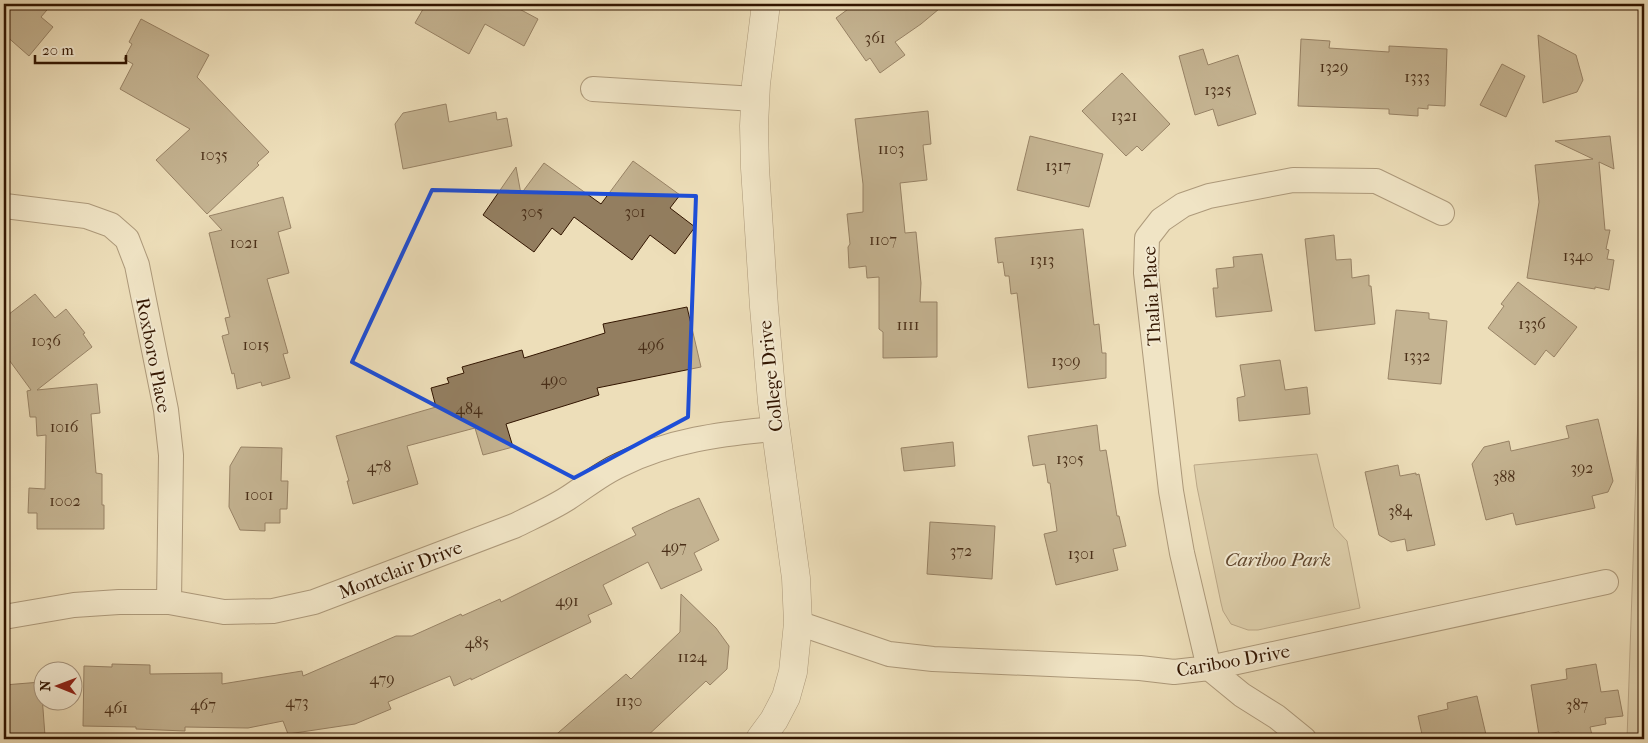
<svg xmlns="http://www.w3.org/2000/svg" width="1648" height="743" font-family="'IM FELL French Canon',serif">
  <rect width="100%" height="100%" fill="#eddeb9"/>
  <filter id="stains"><feTurbulence type="fractalNoise" baseFrequency=".004" numOctaves="4"/><feColorMatrix values="0 0 0 0 .2 0 0 0 0 .09 0 0 0 0 .02 0 0 0 .5 -.17"/></filter>
  <radialGradient id="worn" r=".72"><stop offset=".6" stop-color="#630" stop-opacity="0"/><stop offset="1" stop-color="#630" stop-opacity=".3"/></radialGradient>
  <!-- green -->
  <path fill="#cdbc9a" stroke="#80684d" d="M 1644,240 L 1644,739 L 1627,739 Z
    M 1317,454 L 1334,527 L 1347,541 L 1360,608 L 1258,630 L 1248,630 L 1231,624 L 1223,611 L 1221,603 L 1197,487 L 1194,465 Z"/>
  <!-- building -->
  <path fill="#937e60" stroke="#321500" d="M 4,4 L 52,4 L 41,17 L 53,27 L 29,56 L 4,34 Z
    M 426,4 L 510,4 L 538,19 L 524,46 L 485,24 L 469,54 L 415,23 Z
    M 855,4 L 945,4 L 921,24 L 895,42 L 905,55 L 880,73 L 870,58 L 866,61 L 836,18 Z
    M 141,19 L 209,55 L 197,77 L 269,152 L 257,163 L 259,165 L 207,214 L 156,160 L 190,129 L 120,89 L 133,64 L 124,59 L 132,44 L 129,42 Z
    M 1538,35 L 1576,55 L 1583,80 L 1577,92 L 1543,103 Z
    M 1301,39 L 1330,41 L 1329,48 L 1389,52 L 1389,46 L 1447,49 L 1445,106 L 1428,105 L 1428,109 L 1418,108 L 1418,116 L 1389,114 L 1389,109 L 1298,106 Z
    M 1203,49 L 1208,65 L 1238,55 L 1256,114 L 1218,126 L 1213,109 L 1195,115 L 1179,56 Z
    M 1502,64 L 1525,76 L 1506,117 L 1480,105 Z
    M 1122,73 L 1170,124 L 1142,151 L 1137,146 L 1126,156 L 1082,111 Z
    M 446,104 L 449,122 L 496,112 L 497,120 L 507,118 L 512,146 L 403,169 L 395,124 L 403,113 Z
    M 928,111 L 931,144 L 923,145 L 927,180 L 900,183 L 905,233 L 916,232 L 921,283 L 920,302 L 937,302 L 937,357 L 883,358 L 883,332 L 879,329 L 879,277 L 867,278 L 866,266 L 849,268 L 848,247 L 850,244 L 847,214 L 863,212 L 863,184 L 855,119 Z
    M 1030,136 L 1103,154 L 1089,207 L 1017,190 Z
    M 1610,136 L 1614,169 L 1599,162 L 1605,230 L 1610,230 L 1606,249 L 1609,250 L 1607,259 L 1614,260 L 1609,290 L 1595,287 L 1595,289 L 1527,278 L 1539,202 L 1535,165 L 1593,159 L 1555,141 Z
    M 633,161 L 680,195 L 670,208 L 695,227 L 675,254 L 650,235 L 632,260 L 574,217 L 561,235 L 552,228 L 534,252 L 483,215 L 516,167 L 521,194 L 544,163 L 601,204 Z
    M 283,197 L 291,228 L 278,232 L 289,273 L 267,279 L 288,353 L 283,354 L 290,378 L 262,386 L 261,382 L 237,389 L 234,373 L 232,374 L 222,336 L 229,334 L 225,318 L 230,317 L 209,233 L 222,230 L 209,216 Z
    M 1083,229 L 1094,325 L 1099,324 L 1102,353 L 1106,353 L 1106,378 L 1028,388 L 1017,293 L 1011,294 L 1009,276 L 1005,276 L 1003,262 L 998,263 L 995,238 Z
    M 1334,235 L 1336,260 L 1351,259 L 1352,278 L 1369,275 L 1369,286 L 1371,286 L 1375,324 L 1315,331 L 1305,239 Z
    M 1262,254 L 1272,311 L 1216,317 L 1213,288 L 1218,288 L 1216,269 L 1234,267 L 1233,257 Z
    M 1518,282 L 1577,327 L 1554,357 L 1546,350 L 1535,365 L 1488,328 L 1504,306 L 1501,304 Z
    M 35,294 L 55,318 L 66,309 L 85,333 L 83,334 L 92,347 L 37,390 L 97,384 L 100,413 L 91,414 L 96,473 L 102,474 L 102,505 L 104,505 L 104,529 L 37,529 L 37,513 L 28,513 L 29,488 L 45,489 L 46,435 L 37,436 L 36,417 L 30,417 L 27,391 L 31,390 L 4,353 L 4,318 Z
    M 687,307 L 701,367 L 597,388 L 599,395 L 506,424 L 513,447 L 483,455 L 475,428 L 407,446 L 418,484 L 353,504 L 347,481 L 349,481 L 336,436 L 436,407 L 431,388 L 449,383 L 447,378 L 464,373 L 462,367 L 522,350 L 524,358 L 605,333 L 603,324 Z
    M 1396,310 L 1429,313 L 1429,319 L 1447,321 L 1441,384 L 1388,379 Z
    M 1280,360 L 1285,390 L 1307,387 L 1310,414 L 1239,421 L 1237,398 L 1245,396 L 1240,365 Z
    M 1598,419 L 1613,481 L 1608,492 L 1592,496 L 1595,508 L 1516,525 L 1513,513 L 1486,520 L 1472,464 L 1484,447 L 1509,441 L 1511,451 L 1569,438 L 1566,426 Z
    M 1097,425 L 1100,451 L 1106,450 L 1117,516 L 1119,516 L 1126,546 L 1113,549 L 1118,570 L 1056,585 L 1044,534 L 1057,531 L 1050,483 L 1048,483 L 1045,464 L 1033,466 L 1028,436 Z
    M 953,442 L 955,466 L 904,471 L 901,448 Z
    M 241,447 L 282,448 L 281,481 L 288,481 L 287,509 L 280,509 L 280,523 L 265,523 L 265,531 L 240,530 L 229,507 L 230,466 Z
    M 1398,465 L 1400,476 L 1416,473 L 1416,475 L 1419,474 L 1435,545 L 1407,551 L 1405,539 L 1391,542 L 1379,535 L 1365,472 Z
    M 699,498 L 719,540 L 694,553 L 702,570 L 661,589 L 648,562 L 603,585 L 612,604 L 588,615 L 591,622 L 471,680 L 471,678 L 454,686 L 450,676 L 388,702 L 391,709 L 355,724 L 288,734 L 283,721 L 248,728 L 185,727 L 185,731 L 136,729 L 136,727 L 83,726 L 84,666 L 112,667 L 112,664 L 150,665 L 150,674 L 222,673 L 222,684 L 302,671 L 303,676 L 396,636 L 412,636 L 461,614 L 462,616 L 500,599 L 501,602 L 636,535 L 632,528 L 670,510 Z
    M 930,522 L 995,526 L 992,579 L 927,574 Z
    M 681,594 L 716,628 L 729,646 L 727,669 L 710,685 L 706,681 L 644,739 L 551,739 L 626,674 L 631,679 L 680,632 Z
    M 1596,664 L 1601,692 L 1618,690 L 1623,716 L 1605,718 L 1606,724 L 1590,727 L 1593,739 L 1561,739 L 1559,732 L 1539,735 L 1531,685 L 1567,679 L 1566,669 Z
    M 41,682 L 45,736 L 4,739 L 4,685 Z
    M 1477,696 L 1487,739 L 1423,739 L 1418,716 L 1448,709 L 1447,703 Z"/>
  <g fill="none" stroke-linecap="round" stroke-linejoin="round">
    <!-- minor casing -->
    <g stroke="#61472e" stroke-width="26">
      <path id="minor" d="M 593,89 L 755,99
        M 5,206 L 86,216 L 111,225 L 127,239 L 137,265 L 166,410 L 171,455 L 169,602
        M 4,617 L 74,605 L 119,602 L 169,602 L 224,612 L 273,611 L 314,602 L 514,526 C 532,517 551,509 568,498 C 585,487 602,473 620,465 C 670,440 720,434 775,429
        M 798,623 L 889,654 L 933,659 L 1140,668 L 1174,672 L 1209,668 L 1606,582
        M 1304,739 L 1277,717 L 1242,695 L 1209,668 L 1182,553 L 1171,491 L 1146,273 L 1147,238 L 1161,220 L 1183,205 L 1209,196 L 1293,180 L 1376,181 L 1442,213"/>
    </g>
    <!-- tertiary casing -->
    <g stroke="#61472e" stroke-width="29">
      <path id="tertiary" d="M 760,739 L 774,720 L 786,697 L 793,672 L 798,623 L 796,578 L 772,402 L 764,307 L 755,168 L 754,126 L 756,84 L 766,4"/>
    </g>
    <!-- minor -->
    <use href="#minor" stroke="#f3ead2" stroke-width="24"/>
    <!-- tertiary -->
    <use href="#tertiary" stroke="#f3ead2" stroke-width="28"/>
  </g>
  <!-- marked area -->
  <path d="M0 0H1648V743H0ZM 432,190 L 696,196 L 688,417 L 574,478 L 352,362 Z" fill="#eddeb9" fill-opacity=".55" fill-rule="evenodd"/>
  <path fill="none" stroke="#1d4ed8" stroke-width="4" stroke-linejoin="round" d="M 432,190 L 696,196 L 688,417 L 574,478 L 352,362 Z"/>
  <g text-anchor="middle" stroke-width="4" stroke-linejoin="round" paint-order="stroke">
    <!-- number labels -->
    <g font-size="16" fill="#4a2f18">
      <text x="875" y="43">361</text>
      <text x="1334" y="72">1329</text>
      <text x="1417" y="82">1333</text>
      <text x="1218" y="95">1325</text>
      <text x="1124" y="121">1321</text>
      <text x="891" y="154">1103</text>
      <text x="214" y="160">1035</text>
      <text x="1058" y="171">1317</text>
      <text x="532" y="217">305</text>
      <text x="635" y="217">301</text>
      <text x="883" y="245">1107</text>
      <text x="244" y="248">1021</text>
      <text x="1578" y="261">1340</text>
      <text x="1042" y="265">1313</text>
      <text x="1532" y="329">1336</text>
      <text x="908" y="330">1111</text>
      <text x="46" y="346">1036</text>
      <text x="256" y="350">1015</text>
      <text x="651" y="350">496</text>
      <text x="1417" y="361">1332</text>
      <text x="1066" y="366">1309</text>
      <text x="554" y="385">490</text>
      <text x="469" y="414">484</text>
      <text x="64" y="432">1016</text>
      <text x="1070" y="464">1305</text>
      <text x="379" y="472">478</text>
      <text x="1582" y="473">392</text>
      <text x="1504" y="482">388</text>
      <text x="259" y="500">1001</text>
      <text x="65" y="506">1002</text>
      <text x="1400" y="516">384</text>
      <text x="674" y="552">497</text>
      <text x="961" y="556">372</text>
      <text x="1081" y="559">1301</text>
      <text x="567" y="606">491</text>
      <text x="477" y="648">485</text>
      <text x="692" y="662">1124</text>
      <text x="382" y="684">479</text>
      <text x="629" y="706">1130</text>
      <text x="297" y="707">473</text>
      <text x="203" y="710">467</text>
      <text x="1577" y="710">387</text>
      <text x="116" y="713">461</text>
    </g>
    <!-- street labels -->
    <g font-size="19" fill="#321500" stroke="#f3ead2">
      <text transform="translate(1151 296) rotate(-93)" y="7">Thalia Place</text>
      <text transform="translate(154 355) rotate(79)" y="7">Roxboro Place</text>
      <text transform="translate(770 376) rotate(-96)" y="7">College Drive</text>
      <text transform="translate(400 569) rotate(-21)" y="7">Montclair Drive</text>
      <text transform="translate(1233 660) rotate(-10)" y="7">Cariboo Drive</text>
    </g>
    <!-- park labels -->
    <g font-size="19" font-style="italic" fill="#60472e" stroke="#f3ead2">
      <text x="1278" y="566">Cariboo Park</text>
    </g>
  </g>
  <!-- margin -->
  <rect width="1648" height="743" fill="none" stroke="#eddeb9" stroke-width="20"/>
  <rect x="5" y="5" width="1638" height="733" fill="none" stroke="#321500" stroke-width="2.5"/>
  <rect x="10" y="10" width="1628" height="723" fill="none" stroke="#321500"/>
  <!-- north arrow -->
  <g transform="translate(58 686) rotate(271)"><circle r="24" fill="#f3ead2" stroke="#a6957e"/>
  <path d="M0-4L9 19L0 12L-9 19Z" fill="#8f2418"/>
  <text y="-8" font-size="14" font-weight="bold" text-anchor="middle" fill="#321500">N</text>
  </g>
  <!-- scale -->
  <path d="M35 55v8h91v-8" fill="none" stroke="#321500" stroke-width="2.5"/>
  <text x="42" y="55" font-size="15" fill="#321500" stroke="#f3ead2" stroke-width="4" paint-order="stroke">20 m</text>
  <rect width="100%" height="100%" filter="url(#stains)"/>
  <rect width="100%" height="100%" fill="url(#worn)"/>
</svg>
